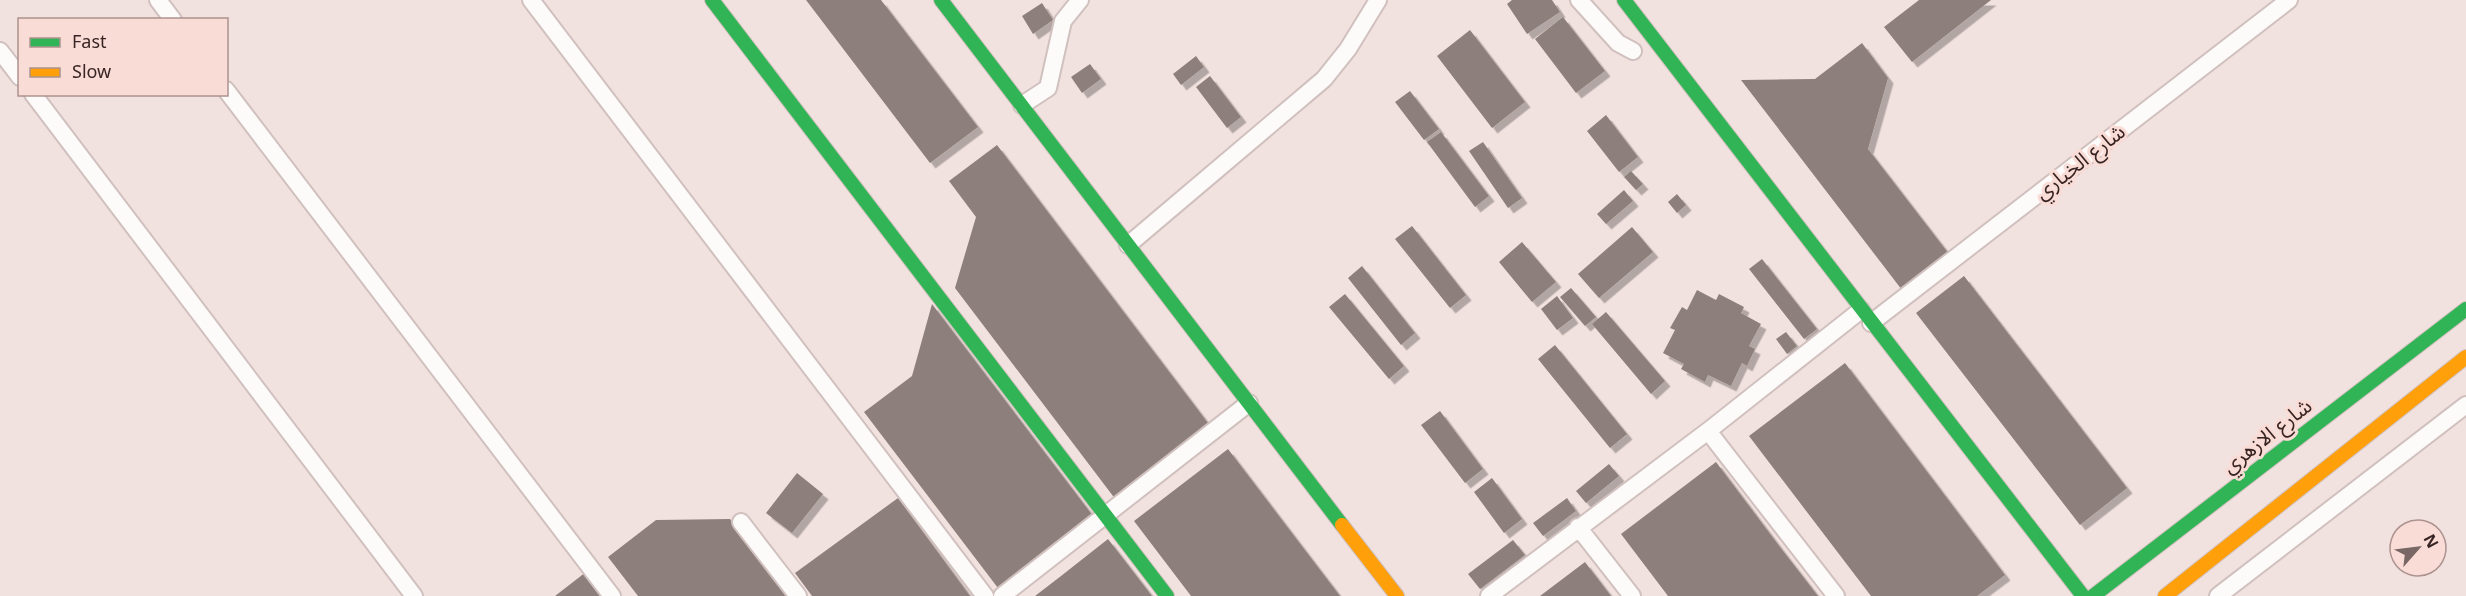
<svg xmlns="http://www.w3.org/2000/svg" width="2466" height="596" font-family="Georgia,'Noto Sans Arabic',serif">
  <defs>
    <filter id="shadow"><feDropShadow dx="5.5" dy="5.5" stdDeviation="0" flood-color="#0004"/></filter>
  </defs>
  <rect width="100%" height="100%" fill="#f2e2df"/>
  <!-- building -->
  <path fill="#8d807b" filter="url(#shadow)" d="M 806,0 L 881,0 L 978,127 L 930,163 Z
    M 1512,0 L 1552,0 L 1560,12 L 1527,34 L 1507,4 Z
    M 1919,0 L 1991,0 L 1912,62 L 1884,27 Z
    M 1042,3 L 1053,20 L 1033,34 L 1022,16 Z
    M 1563,17 L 1605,71 L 1576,93 L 1535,39 Z
    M 1470,30 L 1525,102 L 1492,128 L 1437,56 Z
    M 1862,43 L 1888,78 L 1868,149 L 1949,254 L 1902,290 L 1741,80 L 1815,79 Z
    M 1196,56 L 1204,67 L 1181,85 L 1173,74 Z
    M 1090,64 L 1101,79 L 1082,93 L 1071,77 Z
    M 1210,76 L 1241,117 L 1227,128 L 1196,87 Z
    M 1410,91 L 1439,129 L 1424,140 L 1395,102 Z
    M 1606,115 L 1638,157 L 1619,172 L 1587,131 Z
    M 1441,132 L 1489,196 L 1475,207 L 1427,142 Z
    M 1483,142 L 1522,198 L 1508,208 L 1469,151 Z
    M 997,145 L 1211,427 L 1116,500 L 955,288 L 976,217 L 949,181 Z
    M 1631,171 L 1643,184 L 1636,190 L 1624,177 Z
    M 1624,190 L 1633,201 L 1606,224 L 1597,214 Z
    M 1677,194 L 1686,205 L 1677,213 L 1668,202 Z
    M 1412,226 L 1466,295 L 1450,308 L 1395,239 Z
    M 1632,227 L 1653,252 L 1599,298 L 1578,274 Z
    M 1522,242 L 1556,282 L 1532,302 L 1499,262 Z
    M 1762,259 L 1817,329 L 1804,339 L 1749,269 Z
    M 1362,266 L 1415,333 L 1401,345 L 1348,278 Z
    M 1964,276 L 2127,488 L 2080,525 L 1916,313 Z
    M 1571,288 L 1596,317 L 1585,326 L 1560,297 Z
    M 1697,290 L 1716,300 L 1719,294 L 1744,307 L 1741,313 L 1761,324 L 1749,346 L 1755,349 L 1747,366 L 1742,363 L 1731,386 L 1708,375 L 1705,382 L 1681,369 L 1684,364 L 1663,353 L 1675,330 L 1670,328 L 1682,307 L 1687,310 Z
    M 1345,294 L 1404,366 L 1389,379 L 1329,307 Z
    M 1557,296 L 1573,318 L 1557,330 L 1541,309 Z
    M 932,304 L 1093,516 L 998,588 L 864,412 L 912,376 Z
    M 1606,312 L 1665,381 L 1651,394 L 1592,324 Z
    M 1786,332 L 1797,346 L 1787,354 L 1776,339 Z
    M 1555,345 L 1627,434 L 1610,448 L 1538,359 Z
    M 1845,363 L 2005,575 L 1977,596 L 1871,596 L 1749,436 Z
    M 1440,411 L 1483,469 L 1465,483 L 1421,425 Z
    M 1228,449 L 1282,520 L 1340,596 L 1191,596 L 1188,592 L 1134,521 Z
    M 1716,462 L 1780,547 L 1818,596 L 1668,596 L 1621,534 Z
    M 1609,464 L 1619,476 L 1586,503 L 1576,491 Z
    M 797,473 L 823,494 L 792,533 L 766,513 Z
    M 1492,478 L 1522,519 L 1504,533 L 1474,492 Z
    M 898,498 L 970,596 L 812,596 L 795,573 Z
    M 1567,498 L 1576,511 L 1543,536 L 1533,523 Z
    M 730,519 L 789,596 L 638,596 L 608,557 L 656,520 Z
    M 1108,539 L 1152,596 L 1035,596 L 1061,576 Z
    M 1513,540 L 1525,555 L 1480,589 L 1468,574 Z
    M 1585,562 L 1611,596 L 1540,596 Z
    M 586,572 L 604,596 L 555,596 Z"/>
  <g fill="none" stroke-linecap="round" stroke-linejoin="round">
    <!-- street casing -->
    <g stroke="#d0c0be" stroke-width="20">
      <path id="street" d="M 158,0 L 173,20
        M 531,0 L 985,596
        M 1579,0 L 1618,43 L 1633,51
        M 0,51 L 20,77
        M 226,90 L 612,596
        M 33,94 L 414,596
        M 1022,105 L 1048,88 L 1063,21 L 1080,0
        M 1128,245 L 1324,79 L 1348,49 L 1378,0
        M 1871,323 L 2289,0
        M 1708,431 L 1836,596
        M 741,522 L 798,596
        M 1578,527 L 1632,596
        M 1002,596 L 1249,403
        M 1489,596 L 1708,431 L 1861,310
        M 2218,596 L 2466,405"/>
    </g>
    <!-- fast casing -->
    <g stroke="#d0c0be" stroke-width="16">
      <path id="fast" d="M 712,0 L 1167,596
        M 941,0 L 1342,525
        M 1624,0 L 2083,596
        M 2093,596 L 2466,309"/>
    </g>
    <!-- slow casing -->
    <g stroke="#d0c0be" stroke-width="16">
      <path id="slow" d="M 1342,525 L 1397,596
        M 2165,596 L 2466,357"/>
    </g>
    <!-- street -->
    <use href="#street" stroke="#fdfbfa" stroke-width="16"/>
    <!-- fast -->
    <use href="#fast" stroke="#30b455" stroke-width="14"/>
    <!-- slow -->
    <use href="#slow" stroke="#ff9f0a" stroke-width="14"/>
  </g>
  <g text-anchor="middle" stroke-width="6" stroke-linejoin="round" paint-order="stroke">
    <!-- street labels -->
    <g font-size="21" fill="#382523" stroke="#fadcd7">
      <text transform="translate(2080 162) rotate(-38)" y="7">شارع الخياري</text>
      <text transform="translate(2267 436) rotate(-38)" y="7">شارع الازهري</text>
    </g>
  </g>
  <!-- legend -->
  <rect x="18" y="18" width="210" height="78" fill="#fadcd7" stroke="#ac938f" stroke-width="1.5"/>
  <rect x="30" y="38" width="30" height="9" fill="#30b455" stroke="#ac938f" stroke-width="1.5"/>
  <text x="72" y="48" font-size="18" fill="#382523">Fast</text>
  <rect x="30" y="68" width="30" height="9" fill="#ff9f0a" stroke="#ac938f" stroke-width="1.5"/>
  <text x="72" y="78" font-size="18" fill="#382523">Slow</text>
  <!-- north arrow -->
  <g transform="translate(2418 548) rotate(62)"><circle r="28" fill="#fadcd7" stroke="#ac938f" stroke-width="1.5"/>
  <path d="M0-4.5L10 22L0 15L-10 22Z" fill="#796765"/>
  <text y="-9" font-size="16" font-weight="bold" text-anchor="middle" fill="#382523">N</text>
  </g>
</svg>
